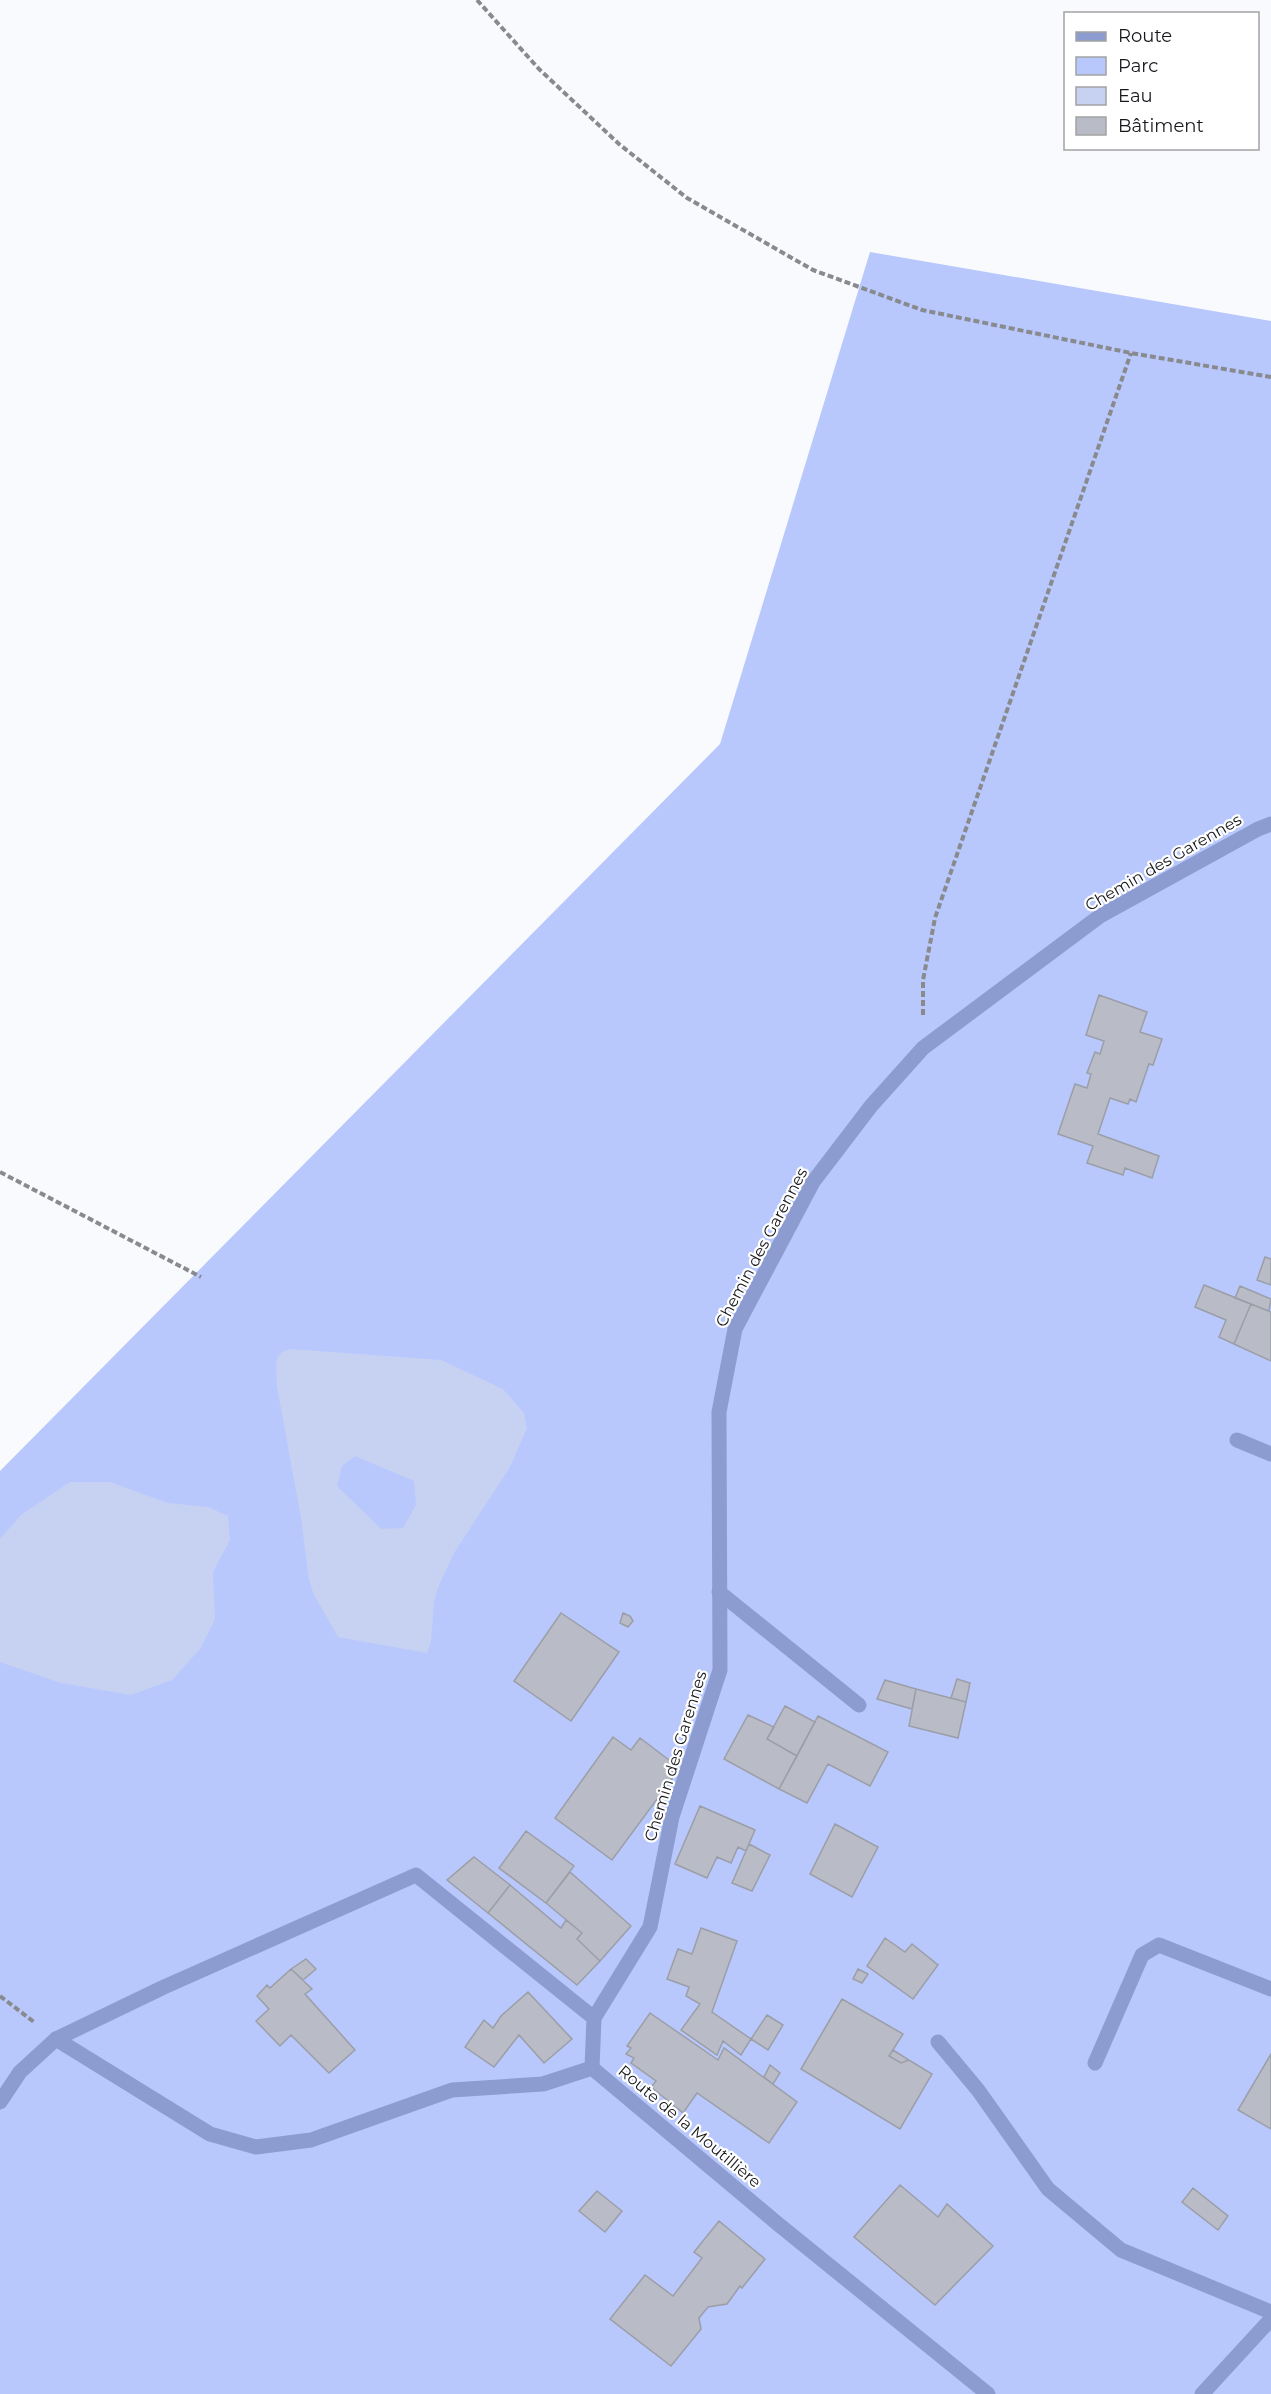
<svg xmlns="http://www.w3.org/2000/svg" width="1271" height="2394" font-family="Montserrat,sans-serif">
  <rect width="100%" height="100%" fill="#f9fafe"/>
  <!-- green -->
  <path fill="#b8c8fd" d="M 870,252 L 1271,321 L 1271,2394 L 0,2394 L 0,1471 L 720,744 Z"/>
  <!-- water -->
  <path fill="#c7d1f2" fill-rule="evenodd" d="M 290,1349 L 441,1360 L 503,1389 L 524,1413 L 527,1428 L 510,1467 L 454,1553 L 438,1588 L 434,1601 L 431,1642 L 427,1653 L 338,1637 L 314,1595 L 309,1580 L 301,1518 L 277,1387 L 276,1360 L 282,1352 ZM 355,1456 L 414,1481 L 416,1505 L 403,1528 L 381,1529 L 337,1486 L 342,1466 Z
    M 70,1482 L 110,1482 L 168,1503 L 208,1507 L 228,1516 L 230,1540 L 213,1572 L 215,1619 L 200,1649 L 172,1680 L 131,1695 L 61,1683 L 0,1662 L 0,1539 L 21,1515 Z"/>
  <!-- building -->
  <path fill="#b9bcc6" stroke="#9b9ea7" stroke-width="1.5" d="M 1099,995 L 1147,1012 L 1140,1032 L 1162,1039 L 1153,1065 L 1149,1064 L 1136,1102 L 1130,1099 L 1128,1104 L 1110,1098 L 1098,1134 L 1159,1156 L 1152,1178 L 1125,1168 L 1123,1175 L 1087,1163 L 1093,1146 L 1058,1134 L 1075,1084 L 1087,1088 L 1091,1074 L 1087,1073 L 1095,1052 L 1100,1054 L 1104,1041 L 1086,1035 Z
    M 1265,1257 L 1271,1259 L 1271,1285 L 1257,1280 Z
    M 1204,1285 L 1251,1304 L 1234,1344 L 1219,1337 L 1226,1320 L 1195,1307 Z
    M 1240,1286 L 1271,1299 L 1269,1311 L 1235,1298 Z
    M 1251,1304 L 1271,1312 L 1271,1361 L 1234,1344 Z
    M 561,1613 L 619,1652 L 571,1721 L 514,1681 Z
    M 623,1613 L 630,1616 L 633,1621 L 628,1627 L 620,1623 Z
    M 957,1679 L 970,1683 L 966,1702 L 951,1698 Z
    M 885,1680 L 916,1689 L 912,1709 L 877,1699 Z
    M 916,1689 L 966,1702 L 958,1738 L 909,1726 Z
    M 785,1706 L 815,1722 L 797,1756 L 767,1739 Z
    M 748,1715 L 774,1727 L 767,1739 L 797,1756 L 779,1789 L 724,1759 Z
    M 818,1716 L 888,1752 L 870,1786 L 828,1764 L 807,1803 L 779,1789 Z
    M 613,1737 L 631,1750 L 640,1738 L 677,1766 L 668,1776 L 672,1779 L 612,1860 L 555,1818 Z
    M 700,1806 L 755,1830 L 746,1851 L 738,1847 L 731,1863 L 717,1857 L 707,1878 L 675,1864 Z
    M 835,1824 L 878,1847 L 852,1897 L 810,1874 Z
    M 526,1831 L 574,1866 L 546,1903 L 499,1868 Z
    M 749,1844 L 770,1855 L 752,1891 L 732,1883 Z
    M 474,1857 L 510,1885 L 488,1913 L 447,1880 Z
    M 570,1872 L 631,1926 L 600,1961 L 577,1939 L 582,1933 L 546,1903 Z
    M 510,1885 L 561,1928 L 566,1920 L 582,1933 L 577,1939 L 600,1961 L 577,1985 L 488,1913 Z
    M 701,1928 L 737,1941 L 712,2012 L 751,2039 L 741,2055 L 723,2041 L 717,2055 L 681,2030 L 700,2004 L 686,1996 L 689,1987 L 667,1979 L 678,1949 L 692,1954 Z
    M 885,1938 L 905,1952 L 912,1944 L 938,1965 L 913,1999 L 867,1966 Z
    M 306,1959 L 316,1969 L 303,1980 L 291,1969 Z
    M 291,1969 L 312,1989 L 305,1994 L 355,2050 L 329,2073 L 291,2035 L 280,2046 L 256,2021 L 269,2009 L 257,1996 L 267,1985 L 270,1988 Z
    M 858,1969 L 868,1974 L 862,1983 L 853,1979 Z
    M 528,1992 L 572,2039 L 544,2063 L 519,2035 L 494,2067 L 465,2047 L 484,2020 L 493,2028 L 501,2016 Z
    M 842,1999 L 903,2034 L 889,2056 L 901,2063 L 909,2060 L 932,2074 L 900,2129 L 801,2069 Z
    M 650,2013 L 718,2060 L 724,2048 L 797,2102 L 769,2143 L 697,2093 L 683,2113 L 651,2087 L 656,2081 L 631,2063 L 634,2058 L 626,2054 L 631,2048 L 627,2046 Z
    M 767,2015 L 783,2025 L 768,2050 L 751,2039 Z
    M 893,2050 L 909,2060 L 901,2063 L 889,2056 Z
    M 1271,2054 L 1271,2129 L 1238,2110 Z
    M 770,2065 L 780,2073 L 773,2084 L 764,2077 Z
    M 900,2185 L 938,2217 L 947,2204 L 993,2246 L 935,2305 L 854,2237 Z
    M 1193,2188 L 1228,2216 L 1218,2230 L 1182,2202 Z
    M 597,2191 L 622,2211 L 605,2232 L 579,2211 Z
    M 719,2221 L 765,2259 L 742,2288 L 740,2286 L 727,2304 L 708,2307 L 699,2318 L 701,2329 L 671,2366 L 610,2319 L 645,2275 L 673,2296 L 702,2258 L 694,2252 Z"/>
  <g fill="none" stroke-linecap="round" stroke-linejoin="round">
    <!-- path -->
    <path stroke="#898a8e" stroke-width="4" stroke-dasharray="6 3" stroke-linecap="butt" d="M 477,0 L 539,69 L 619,144 L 687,198 L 813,270 L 922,310 L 1131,353 L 1271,377
      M 923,1015 L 923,980 L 935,918 L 1131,353
      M 0,1172 L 201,1277
      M 0,1996 L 34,2022"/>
    <!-- lane -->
    <path stroke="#8d9cd0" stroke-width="15" d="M 1237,1440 L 1271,1454
      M 719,1592 L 859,1705
      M 56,2039 L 164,1987 L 416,1875 L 594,2018
      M 938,2042 L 978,2090 L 1048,2189 L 1121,2250 L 1271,2312
      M 1095,2063 L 1142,1955 L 1159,1945 L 1271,1989"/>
    <!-- street -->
    <path stroke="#8d9cd0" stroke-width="15" d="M 592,2068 L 594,2018 L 650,1927 L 672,1817 L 720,1670 L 719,1412 L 735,1329 L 813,1182 L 871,1106 L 923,1048 L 1100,916 L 1258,829 L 1271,824
      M 0,2102 L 20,2072 L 56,2039 L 210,2134 L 256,2147 L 311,2140 L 452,2090 L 543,2084 L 592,2068 L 778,2224 L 988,2394
      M 1202,2394 L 1271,2319"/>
  </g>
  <g text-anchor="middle" stroke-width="4.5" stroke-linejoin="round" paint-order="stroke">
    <!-- street labels -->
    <g font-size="16" fill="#17181c" stroke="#fff">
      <text transform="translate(1163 862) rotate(-30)" y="6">Chemin des Garennes</text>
      <text transform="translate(761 1247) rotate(-62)" y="6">Chemin des Garennes</text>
      <text transform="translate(675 1756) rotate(-73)" y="6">Chemin des Garennes</text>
      <text transform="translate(690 2126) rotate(40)" y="6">Route de la Moutillière</text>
    </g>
  </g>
  <!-- legend -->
  <rect x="1064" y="12" width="195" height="138" fill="#ffffff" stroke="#a2a3a4" stroke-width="1.5"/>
  <rect x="1076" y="32" width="30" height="9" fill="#8d9cd0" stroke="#a2a3a4" stroke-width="1.5"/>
  <text x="1118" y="42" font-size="18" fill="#17181c">Route</text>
  <rect x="1076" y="57" width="30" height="18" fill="#b8c8fd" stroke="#a2a3a4" stroke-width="1.5"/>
  <text x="1118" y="72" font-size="18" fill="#17181c">Parc</text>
  <rect x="1076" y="87" width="30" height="18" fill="#c7d1f2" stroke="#a2a3a4" stroke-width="1.5"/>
  <text x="1118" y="102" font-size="18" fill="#17181c">Eau</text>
  <rect x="1076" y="117" width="30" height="18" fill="#b9bcc6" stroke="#a2a3a4" stroke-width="1.5"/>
  <text x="1118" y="132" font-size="18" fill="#17181c">Bâtiment</text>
</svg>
